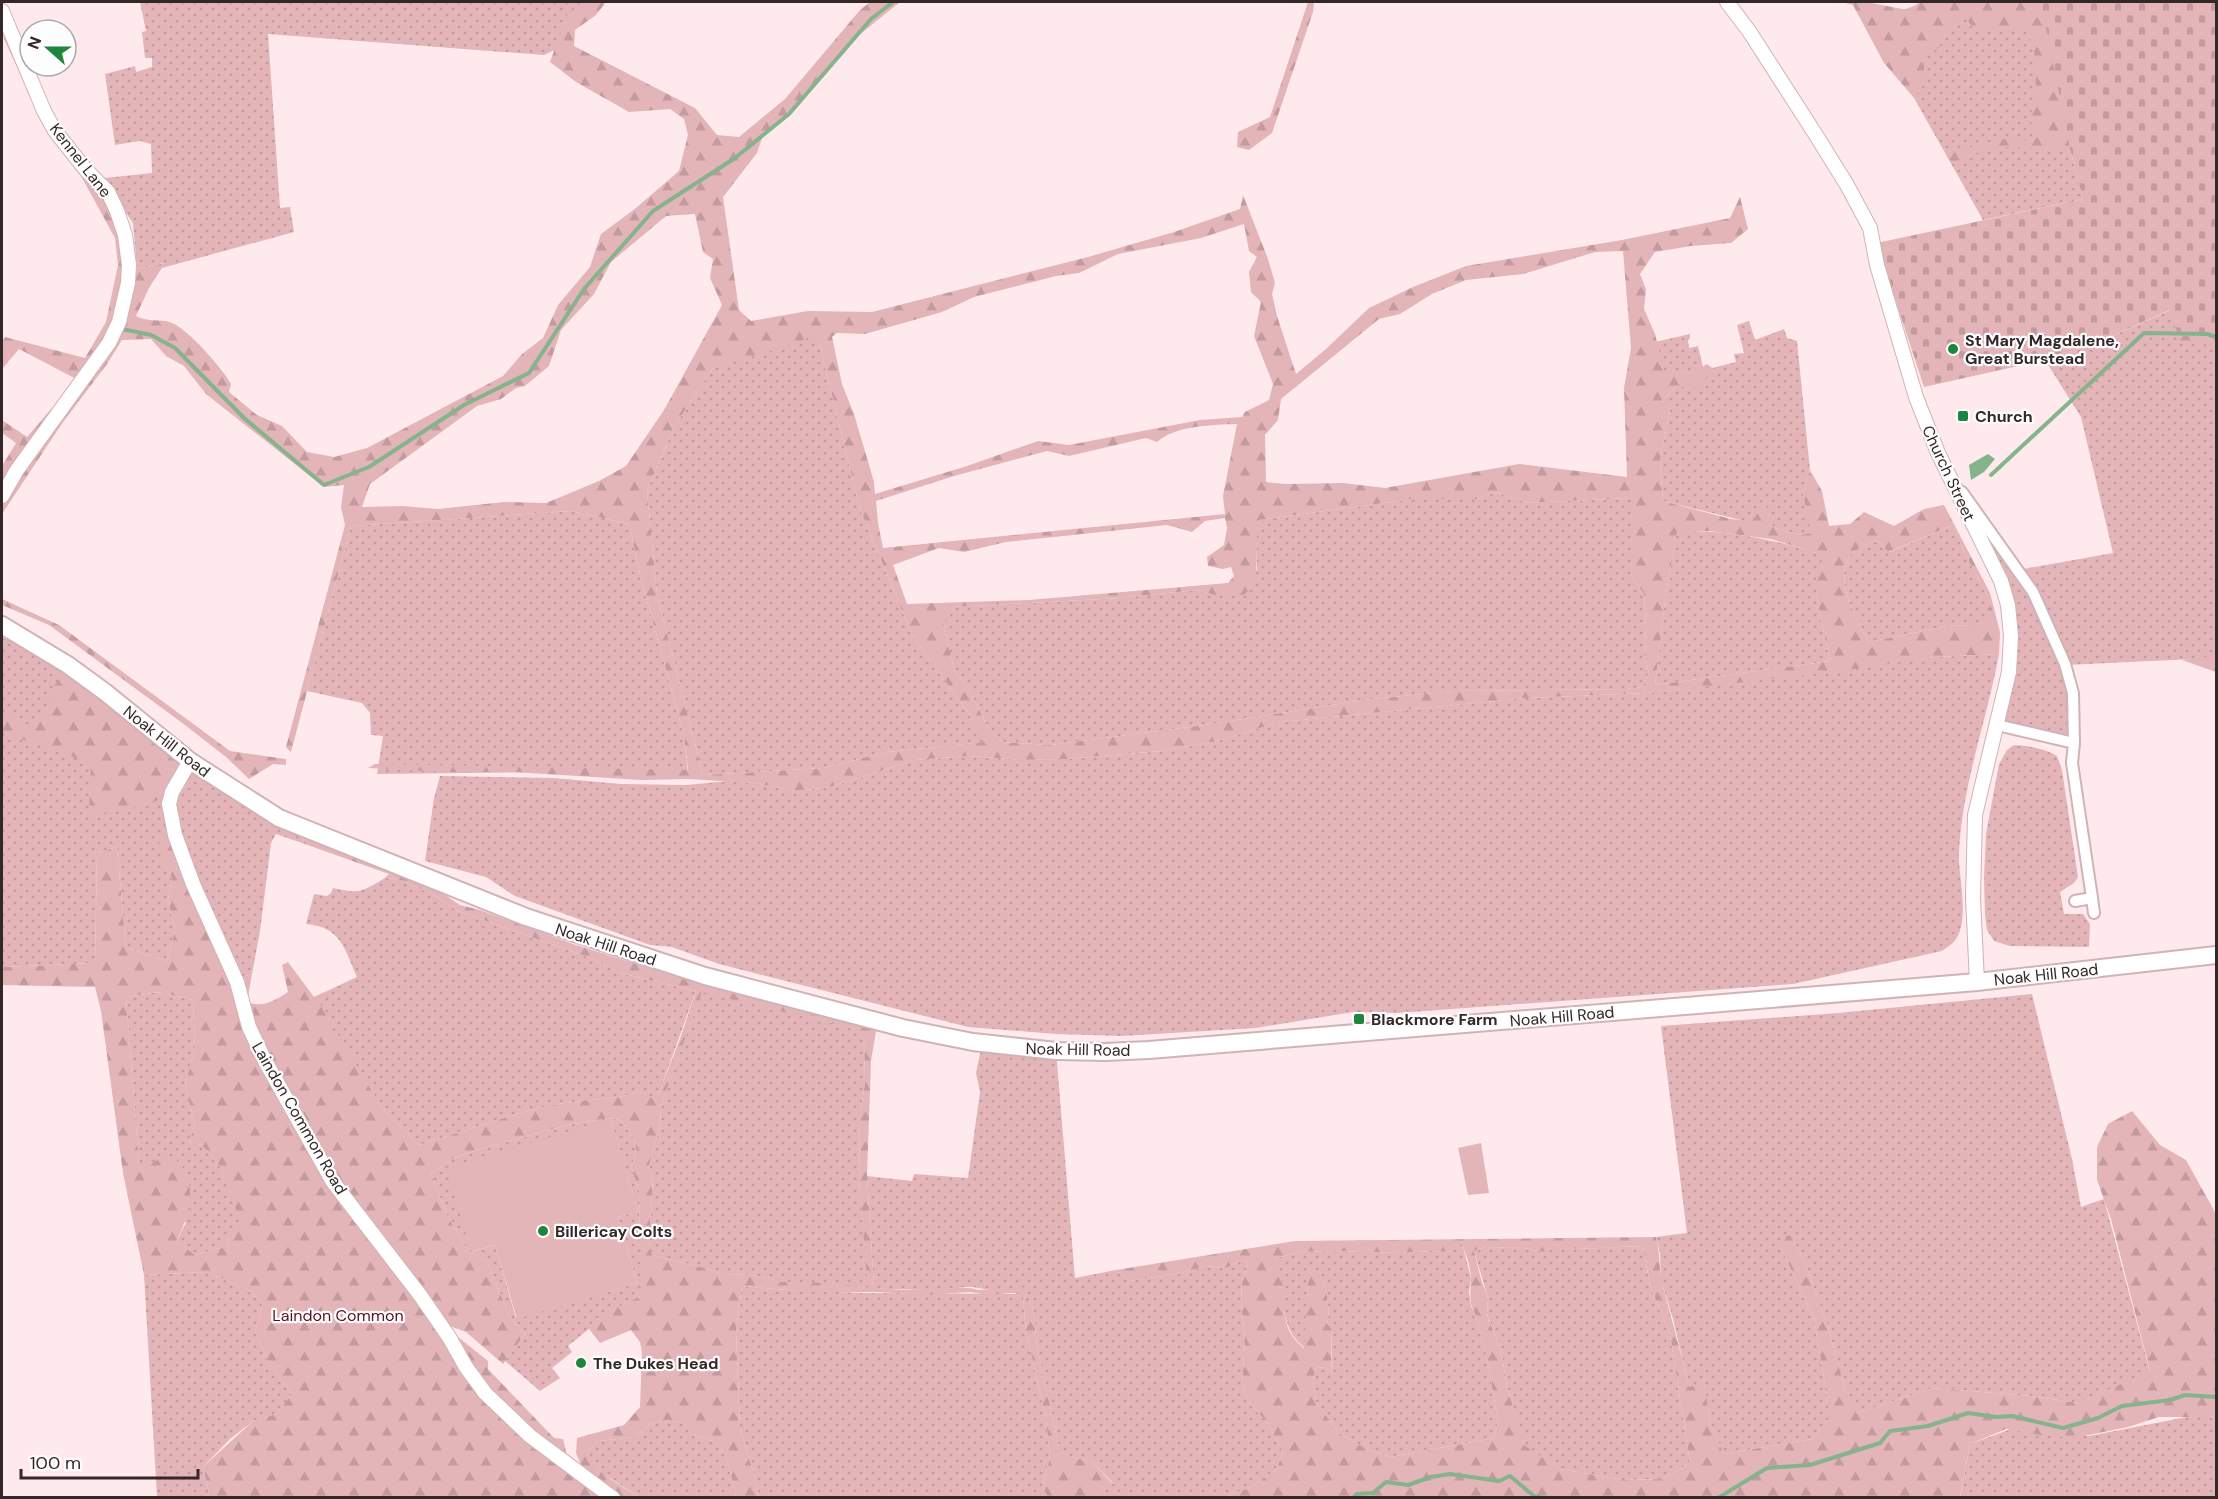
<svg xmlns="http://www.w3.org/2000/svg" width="2218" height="1499" font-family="'DM Sans',sans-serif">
  <defs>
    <pattern id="grass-dots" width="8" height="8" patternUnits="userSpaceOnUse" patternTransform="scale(1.5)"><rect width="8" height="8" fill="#e3b4b8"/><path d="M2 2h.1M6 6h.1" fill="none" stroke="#c39b9e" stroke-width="1.8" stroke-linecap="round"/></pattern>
    <pattern id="forest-firs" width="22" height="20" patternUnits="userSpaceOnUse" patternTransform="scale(1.5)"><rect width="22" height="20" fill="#e3b4b8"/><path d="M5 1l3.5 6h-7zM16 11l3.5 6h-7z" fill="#c39b9e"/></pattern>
    <pattern id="cemetery-stones" width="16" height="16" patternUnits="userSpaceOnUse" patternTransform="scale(1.5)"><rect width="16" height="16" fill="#e3b4b8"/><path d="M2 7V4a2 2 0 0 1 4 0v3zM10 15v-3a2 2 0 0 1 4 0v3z" fill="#c39b9e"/></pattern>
  </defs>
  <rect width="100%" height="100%" fill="#feeaec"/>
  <!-- grass -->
  <path fill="url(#grass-dots)" fill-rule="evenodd" d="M 140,2 L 599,2 L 571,23 L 565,45 L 544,55 L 268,34 L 280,208 L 290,207 L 294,232 L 162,268 L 164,263 L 137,269 L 133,223 L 120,204 L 96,179 L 152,173 L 151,144 L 140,141 L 115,145 L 105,74 L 135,66 L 136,72 L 152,67 L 152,58 L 145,58 L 142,32 L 146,31 Z
    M 1854,2 C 1878,12 1898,16 1921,2 L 2041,2 L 2070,149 L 2083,199 L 1983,220 L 1914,98 Z
    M 2171,310 L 2178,336 L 2216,334 L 2216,658 L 2066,665 L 2074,743 L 1997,725 L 2009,672 L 2008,605 L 1971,500 L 2023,569 L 2113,553 L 2081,417 L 2045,360 L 2091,345 Z
    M 1749,321 L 1755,340 L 1784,329 L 1787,338 L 1797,341 L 1810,470 L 1803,494 L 1812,533 L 1802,535 L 1663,501 L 1660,461 L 1670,410 L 1662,401 L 1677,386 L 1715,371 L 1712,368 L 1736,362 L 1734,354 L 1744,353 L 1737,325 Z
    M 817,334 L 860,509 L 913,637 L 967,711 L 985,742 L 886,752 L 824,768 L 703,775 L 657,594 L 647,490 L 674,427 L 713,368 Z
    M 1690,334 L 1690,339 L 1688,340 L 1689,348 L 1698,346 L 1703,367 L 1693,373 L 1664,372 L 1655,342 Z
    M 1495,492 L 1528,503 L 1631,498 L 1631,575 L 1644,594 L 1646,626 L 1644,659 L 1649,672 L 1643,687 L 1626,689 L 1453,691 L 1364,700 L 1205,725 L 1050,745 L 1002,742 L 987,726 L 970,691 L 954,670 L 944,624 L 955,607 L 1120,598 L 1197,590 L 1218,596 L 1257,570 L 1256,536 L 1259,520 L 1413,499 L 1477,499 Z
    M 571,511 L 629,524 L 641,579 L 684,735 L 688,775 L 565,772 L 377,774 L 383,736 L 371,735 L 370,713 L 362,703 L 307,691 L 351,526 Z
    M 1953,525 L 1967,558 L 1989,598 L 1991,613 L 1980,625 L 1947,626 L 1869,642 C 1850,608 1820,553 1878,541 L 1890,552 Z
    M 1677,531 C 1730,530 1770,539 1821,554 L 1823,567 L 1816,595 L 1830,661 L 1655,685 L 1666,593 Z
    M 2,638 L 28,642 L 307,830 L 302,843 L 276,834 L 271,843 L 260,931 L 252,974 L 237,978 L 163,863 L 172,878 L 168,900 L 175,930 L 167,961 L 126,948 L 117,847 L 97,853 L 95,963 L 2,967 Z
    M 1999,654 C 1987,720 1962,785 1959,853 C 1958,876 1970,918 1956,939 C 1953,944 1946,948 1942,951 L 1793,984 L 1398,1013 L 1353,1012 L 1256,1028 L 1121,1036 L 1056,1034 L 968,1027 L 719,964 L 672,947 L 650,945 L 515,896 L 486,877 L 425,861 L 434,798 L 440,776 L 554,778 L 620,784 L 686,785 L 728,781 L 754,783 L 797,791 L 830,787 L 915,760 L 970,756 L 1020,760 L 1066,759 L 1162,751 L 1217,741 L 1280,722 L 1527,698 L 1648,693 L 1935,657 Z
    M 2014,745 C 2030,746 2043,748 2057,756 L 2062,770 L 2078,877 L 2074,883 L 2060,892 L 2064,914 L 2083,914 L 2090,924 L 2089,947 L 2010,946 L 1994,941 L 1987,930 L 1985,915 L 1984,877 L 1986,834 L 1999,764 L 2007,750 Z
    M 385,878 L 397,879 L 432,894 L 458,911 L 593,959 L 620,973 L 696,991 L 656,1101 L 640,1092 C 610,1101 579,1099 548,1106 C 506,1116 461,1132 419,1145 L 383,1110 L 314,997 L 357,977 C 344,948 341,927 306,924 L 314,894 L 327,896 L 331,893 L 333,888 C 361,894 361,892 385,878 Z
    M 702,991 L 856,1029 L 864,1039 L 865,1083 L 860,1116 L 859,1181 L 869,1288 L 783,1282 L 754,1275 L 720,1274 L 709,1269 L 652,1255 L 649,1242 L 653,1179 L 649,1165 L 661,1123 L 660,1108 Z
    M 158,992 L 193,1000 L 195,1049 L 185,1085 L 195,1124 L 189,1142 L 202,1145 L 219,1165 L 242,1222 L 223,1247 L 196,1255 L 176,1242 L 186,1223 L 139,1164 L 126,997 Z
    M 2032,994 L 2072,1159 L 2081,1207 L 2104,1199 L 2150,1372 L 2079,1403 L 2031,1396 L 1933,1388 L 1862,1412 L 1854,1409 L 1844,1385 L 1828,1327 L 1807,1268 L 1791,1236 L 1781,1248 L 1814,1319 L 1828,1402 L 1828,1420 L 1812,1439 L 1724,1454 L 1711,1426 L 1704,1383 L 1689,1387 L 1673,1319 L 1661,1280 L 1660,1253 L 1656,1237 L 1687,1233 L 1661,1026 L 1838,1013 Z
    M 982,1044 L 1056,1051 L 1075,1278 L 1116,1270 L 1129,1281 L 1177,1274 L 1206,1266 L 1226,1268 L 1244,1260 L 1248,1263 L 1242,1284 L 1241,1303 L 1245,1338 L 1242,1384 L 1248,1402 L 1267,1422 L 1283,1452 L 1276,1470 L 1251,1487 L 1225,1497 L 1094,1497 L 1113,1483 L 1091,1461 L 1069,1457 L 1060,1452 L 1037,1346 L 1033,1309 L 1028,1297 L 1023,1298 L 1026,1331 L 1046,1419 L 1050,1457 L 1042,1488 L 1048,1497 L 758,1497 L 757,1485 L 740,1428 L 736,1331 L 742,1286 L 785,1290 L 864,1293 L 1019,1294 C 1004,1291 988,1290 973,1287 C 966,1286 957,1289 950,1289 C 924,1290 899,1290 874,1288 L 867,1176 L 912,1181 L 914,1174 L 968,1178 L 980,1092 L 976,1073 Z
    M 608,1118 L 620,1120 C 636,1140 641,1142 631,1167 L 640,1193 L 639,1244 L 643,1254 L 641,1277 L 643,1286 L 640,1296 L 596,1319 L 589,1329 L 568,1346 L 572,1352 L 552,1368 L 560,1378 L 540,1391 L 505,1361 L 525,1334 L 510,1317 L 487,1261 L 469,1252 L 447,1215 L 431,1174 L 454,1158 L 480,1149 L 568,1125 ZM 611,1120 L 638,1211 L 618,1217 L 637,1283 L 516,1318 L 495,1245 L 472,1252 Z
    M 1462,1243 L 1471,1278 L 1469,1292 L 1471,1306 L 1475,1313 L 1487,1357 L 1498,1422 L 1494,1438 L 1390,1457 L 1367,1449 L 1339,1433 L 1316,1402 L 1313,1379 L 1316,1368 L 1325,1367 L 1332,1374 C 1333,1359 1330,1344 1332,1329 L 1327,1325 C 1331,1305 1326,1291 1320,1273 L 1311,1272 L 1308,1283 L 1305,1348 C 1275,1325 1288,1290 1275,1258 L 1302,1252 L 1330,1251 L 1401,1253 L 1431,1251 L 1449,1252 Z
    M 1559,1246 L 1578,1249 L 1643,1246 L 1650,1286 L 1670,1334 L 1690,1463 L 1663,1479 L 1623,1480 L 1560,1469 L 1524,1446 L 1507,1386 L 1501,1350 L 1487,1314 L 1488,1298 L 1474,1251 L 1486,1247 L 1524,1248 L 1544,1252 Z
    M 206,1272 L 247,1289 L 263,1303 L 255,1332 L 269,1363 L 292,1394 L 276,1414 L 253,1421 L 230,1439 L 203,1467 L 209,1493 L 207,1497 L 157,1497 L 144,1275 Z
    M 2202,1414 L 2216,1419 L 2216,1497 L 1960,1498 L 1970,1444 L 2011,1429 L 2089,1436 Z
    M 666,1420 L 683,1423 L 694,1436 L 709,1439 L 720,1446 L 727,1459 L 736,1497 L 639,1497 L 604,1474 L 591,1460 L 588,1451 L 598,1441 L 636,1437 L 650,1424 Z"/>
  <!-- forest -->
  <path fill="url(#forest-firs)" fill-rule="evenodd" d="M 2,2 L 4,2 L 5,19 L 44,111 L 114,211 L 125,235 L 125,302 L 82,382 L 19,349 L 2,369 L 2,342 L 5,337 L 85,358 L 106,322 L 118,265 L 115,238 L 81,176 L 48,134 L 5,41 L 2,32 Z
    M 583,2 L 606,2 L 596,15 L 575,30 L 574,46 L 695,108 L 717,135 L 739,137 L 785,99 L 860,10 L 870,2 L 900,2 L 853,40 L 789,114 L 763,135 L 757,153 L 723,197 L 739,310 L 751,321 L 808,311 L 872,312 L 1088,257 L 1174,232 L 1240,209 L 1243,195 L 1268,259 L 1275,283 L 1272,294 L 1277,316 L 1296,374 L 1326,349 L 1369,308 L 1413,287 L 1466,266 L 1622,240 L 1730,218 L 1740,197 L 1748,229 L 1731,243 L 1691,246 L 1655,252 L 1640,274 L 1646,289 L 1644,309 L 1655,334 L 1664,371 L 1693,373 L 1707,364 L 1716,371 L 1694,389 L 1677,386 L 1662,401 L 1670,410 L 1660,461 L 1663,501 L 1731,519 L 1752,521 L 1765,503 L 1774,528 L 1801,535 L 1811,533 L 1803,494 L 1810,470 L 1822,491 L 1829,526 L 1850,524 L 1864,512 L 1894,526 L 1924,509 L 1944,505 L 1990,593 L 2000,632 L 1999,654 L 1935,657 L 1840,671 L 1648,693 L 1527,698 L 1280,722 L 1217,741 L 1162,751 L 1066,759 L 1020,760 L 970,756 L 915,760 L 830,787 L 797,791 L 754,783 L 688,779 L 641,780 L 514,772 L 449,772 L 368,768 L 375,764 L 688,770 L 684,735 L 641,579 L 629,524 L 571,511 L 351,526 L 291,752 L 286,747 L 345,525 L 341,507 L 344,485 L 324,487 L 206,394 L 184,366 L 166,356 L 151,339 L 122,340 L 107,364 L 61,425 L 2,514 L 2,506 L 126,312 L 137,269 L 165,263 L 149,288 L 136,316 C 149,323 160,318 172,323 C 188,329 223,369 231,384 L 229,392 L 257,415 L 282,426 L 307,452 L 334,457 L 367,448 L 503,376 L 522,354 L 543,338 L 558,305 L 590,267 L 601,234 L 636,208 L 679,171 L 688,135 L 684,119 L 670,109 L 629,112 L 576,82 L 550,62 L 567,14 ZM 695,214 L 703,252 L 713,259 L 710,278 L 722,305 L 664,410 L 626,466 L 599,481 L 546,503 L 504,502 L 438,509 L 403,506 L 362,507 L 370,484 L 477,406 L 501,399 L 516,388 L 525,386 L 549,366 L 561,330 L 594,294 L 611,262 L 666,216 ZM 1244,224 L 1249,251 L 1257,257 L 1249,272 L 1251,292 L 1261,302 L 1254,336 L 1273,384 L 1269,400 L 1245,412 L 1242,417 L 1200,420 L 1069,445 L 1038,441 L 967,466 L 875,494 L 874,482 L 854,414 L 842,384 L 832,337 L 837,333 L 865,334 L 942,312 L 974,297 L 1056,276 L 1079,273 L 1118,254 L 1201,238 ZM 1623,251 L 1631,348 L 1624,388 L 1627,477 L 1519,464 L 1385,488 L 1343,483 L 1285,484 L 1266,482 L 1265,435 L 1278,420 L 1281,399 L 1379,319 L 1400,314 L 1432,294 L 1466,280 L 1523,274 L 1595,252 ZM 817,334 L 860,509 L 913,637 L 967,711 L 984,742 L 886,752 L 824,768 L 703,775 L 657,594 L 647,490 L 674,427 L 713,368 L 791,345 ZM 1237,424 L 1223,496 L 1225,514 L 883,548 L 878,523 L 876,501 L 954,476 L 1047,451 L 1069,456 L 1146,438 L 1157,442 C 1176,425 1213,425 1237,424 ZM 1495,492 L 1528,503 L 1631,498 L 1631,575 L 1644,594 L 1646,626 L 1644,659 L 1649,672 L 1643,687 L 1626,689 L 1453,691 L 1364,700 L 1205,725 L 1050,745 L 1002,742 L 987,726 L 970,691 L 954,670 L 944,624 L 955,607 L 1120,598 L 1197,590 L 1218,596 L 1243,595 L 1255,587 C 1258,564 1255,542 1259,520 L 1413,499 L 1477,499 ZM 1225,518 L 1227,528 L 1224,545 L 1207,557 L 1208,566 L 1223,569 L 1231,567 L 1234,576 L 1228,583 L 1029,600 L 907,604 L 893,565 L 939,548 L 964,552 L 1006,542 L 1167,525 L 1192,532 L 1205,521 ZM 1953,525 L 1967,558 L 1989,598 L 1990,613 L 1980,625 L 1947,626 L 1869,642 C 1850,608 1820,553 1878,541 L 1889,552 ZM 1709,531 L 1771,539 L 1820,554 L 1823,567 L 1816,577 L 1816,595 L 1830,661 L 1655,685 L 1666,593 L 1677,532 Z
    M 1308,2 L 1314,2 L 1313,12 L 1272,133 L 1249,150 L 1237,147 L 1238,132 L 1270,117 Z
    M 1842,2 L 1866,2 L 1908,10 L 1921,2 L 2048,2 L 2068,117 L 2070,149 C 2050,150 2031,147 2012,147 C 1990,147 1971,155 1951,163 L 1946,154 L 2000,139 L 2024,141 L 2032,137 L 2031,114 L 2036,87 L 2034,44 L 2024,30 L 1974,30 L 1963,13 L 1949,26 L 1939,47 L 1924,59 L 1924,84 L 1914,98 L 1884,63 L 1853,5 Z
    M 2216,334 L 2216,349 L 2200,342 L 2182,343 L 2178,336 Z
    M 51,409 L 58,414 L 2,496 L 2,466 L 16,443 L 2,433 L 2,420 L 27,437 Z
    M 2,599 L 59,625 L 230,751 L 286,759 L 286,765 L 273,764 L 249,779 L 226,757 L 185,725 L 49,625 L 2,605 Z
    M 2216,656 L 2216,672 L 2182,660 Z
    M 68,665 L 190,761 C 185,771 178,786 170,793 C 148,809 115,811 89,815 L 91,766 L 67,754 L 2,733 L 2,712 L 30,726 L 45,714 L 55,685 Z
    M 171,819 L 237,978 L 252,974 L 247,1002 C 263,1008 274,1001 288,992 L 282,965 L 288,962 L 314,997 L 317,997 L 324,1011 L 383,1110 L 419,1145 C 461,1132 506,1116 548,1106 C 579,1099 610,1101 640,1092 L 656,1100 L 680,1039 L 696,991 L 620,973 L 593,959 L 458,911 L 432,894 L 397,879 L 385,878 L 389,874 L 302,843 L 305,836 L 366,862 L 403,874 L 432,886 L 460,905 L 480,910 L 576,945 L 704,985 L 852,1023 L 876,1031 L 871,1061 L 867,1176 L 874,1288 C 885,1288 896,1290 907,1290 C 921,1290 969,1285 978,1290 L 1029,1287 L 1031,1291 L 989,1295 L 970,1292 L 925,1295 L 876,1292 L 809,1292 L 742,1286 L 736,1331 L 740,1428 L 757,1485 L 758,1497 L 736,1497 L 727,1459 L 720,1446 L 709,1439 L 694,1436 L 683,1423 L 666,1420 L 650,1424 L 636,1437 L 598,1441 L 588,1451 C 595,1473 621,1485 639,1497 L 207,1497 L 209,1493 L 203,1467 L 253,1421 L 276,1414 L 292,1394 L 269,1363 L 255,1332 L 263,1303 L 247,1289 L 206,1272 L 144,1275 L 123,1173 L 101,1011 L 95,987 L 2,985 L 2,967 L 95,963 L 97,853 L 117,847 L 126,948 L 167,961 L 175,930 L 168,900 L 172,878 L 163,863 L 159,843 ZM 158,992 L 193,1000 L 195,1049 L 185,1085 L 195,1124 L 189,1142 L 202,1145 L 219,1165 L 241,1222 L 223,1247 L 196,1255 L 176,1242 C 186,1222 196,1196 186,1173 C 184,1168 179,1163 175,1158 L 139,1163 L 126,997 ZM 702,992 L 855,1029 L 864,1039 L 865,1083 L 860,1116 L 859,1181 L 868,1288 L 832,1283 L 783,1282 L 754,1275 L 720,1274 L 709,1269 L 652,1255 L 649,1242 L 653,1179 L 649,1165 L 661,1123 L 660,1108 ZM 608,1118 L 620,1120 C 636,1140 641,1142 631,1167 L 640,1193 L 639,1244 L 642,1254 C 636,1268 644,1281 640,1296 L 595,1319 L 589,1329 L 600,1343 L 631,1330 L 640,1342 L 642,1352 L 640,1407 L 624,1425 L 577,1438 L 576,1453 L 585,1475 L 569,1464 L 563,1439 L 554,1438 L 488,1369 L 488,1361 L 458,1337 L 449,1337 L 439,1322 L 466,1332 L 503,1364 L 525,1334 L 510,1317 L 487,1261 L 469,1252 L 447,1215 L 431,1174 L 454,1158 L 480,1149 L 568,1125 Z
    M 2132,1111 L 2160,1145 L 2186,1160 L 2216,1214 L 2216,1419 L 2211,1417 L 2159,1417 L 2128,1427 L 2074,1438 L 2041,1435 L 2006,1429 L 1970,1444 L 1960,1497 L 1225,1497 L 1251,1487 L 1276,1470 L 1283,1452 L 1267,1422 L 1248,1402 L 1242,1384 L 1245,1338 L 1241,1303 L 1242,1284 L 1248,1263 L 1244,1260 L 1226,1268 L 1206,1266 L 1177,1274 L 1129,1281 L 1116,1270 L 1295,1241 L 1656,1237 C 1660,1252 1659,1268 1662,1283 C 1671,1317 1681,1352 1689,1387 L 1704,1382 L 1711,1426 L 1724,1454 L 1812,1439 L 1828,1420 L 1828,1402 L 1814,1319 L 1781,1248 L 1781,1239 L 1785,1235 L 1791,1236 L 1807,1268 L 1828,1327 L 1844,1385 L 1855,1409 L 1862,1412 L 1933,1388 L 2031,1396 L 2079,1403 L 2150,1371 L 2111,1219 L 2097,1180 L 2097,1147 L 2108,1124 ZM 1462,1244 C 1466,1255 1471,1267 1471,1279 C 1471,1292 1468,1301 1475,1313 L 1487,1358 L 1498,1422 L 1494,1438 L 1390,1457 L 1367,1449 L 1339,1433 L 1316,1402 L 1313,1379 L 1316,1368 L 1325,1367 L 1332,1375 L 1331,1341 L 1332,1329 L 1327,1324 C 1331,1305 1326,1290 1320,1272 L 1311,1272 L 1308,1283 L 1304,1348 C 1276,1327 1288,1300 1280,1271 C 1279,1267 1277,1262 1275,1258 L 1302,1252 L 1330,1251 L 1401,1253 L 1431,1251 L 1449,1252 ZM 1559,1247 L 1578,1249 L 1643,1246 L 1650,1286 L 1670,1334 L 1690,1463 L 1663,1479 L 1623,1480 L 1560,1469 L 1524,1445 L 1507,1386 L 1501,1350 L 1487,1315 L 1488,1298 L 1481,1279 L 1474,1251 L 1486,1247 L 1524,1248 L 1544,1252 Z
    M 1028,1297 L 1033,1309 L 1037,1346 L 1060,1452 L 1069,1457 L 1091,1461 L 1113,1484 L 1094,1497 L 1048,1497 L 1042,1488 L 1050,1457 L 1046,1419 L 1026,1331 L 1023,1298 Z"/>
  <!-- cemetery -->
  <path fill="url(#cemetery-stones)" d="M 2041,2 L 2216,2 L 2216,334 L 2178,336 L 2170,310 L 2091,345 L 2045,360 L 1924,387 L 1883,262 L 1872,244 L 2083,199 L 2070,149 Z"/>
  <!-- green -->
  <path fill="#e3b4b8" d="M 611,1119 L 638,1211 L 618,1217 L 637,1283 L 517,1319 L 495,1245 L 471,1252 L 446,1168 Z
    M 1481,1143 L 1489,1193 L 1468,1195 L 1458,1148 Z"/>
  <!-- water -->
  <path fill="#85b38b" d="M 1988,454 L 1995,459 L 1984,472 L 1971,480 L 1969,465 Z"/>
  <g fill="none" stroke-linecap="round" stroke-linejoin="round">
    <!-- stream -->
    <path stroke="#85b38b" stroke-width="4" d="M 122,329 L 151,335 L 175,348 L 244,418 L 324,485 L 369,467 L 464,405 L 529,373 L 584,289 L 653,211 L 735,158 L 789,114 L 871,19 L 893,2
      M 1991,475 L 2144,333 L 2207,334 L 2216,337
      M 1353,1498 L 1357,1494 L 1373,1493 L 1386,1482 L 1408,1485 L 1431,1477 L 1450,1474 L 1499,1481 L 1510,1476 L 1534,1496 L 1543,1498
      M 1718,1498 L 1767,1468 L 1810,1465 L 1880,1443 L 1890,1431 L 1928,1426 L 1968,1413 L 1996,1417 L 2012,1416 L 2063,1428 L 2098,1418 L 2122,1406 L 2170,1400 L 2185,1395 L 2216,1397"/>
    <!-- minor casing -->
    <g stroke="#d1b3b5" stroke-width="14">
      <path id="minor" d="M 1962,492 L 2033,592 L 2065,664 L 2073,693 L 2074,743
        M 1997,725 L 2074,743 L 2072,763 L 2092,898
        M 2075,901 L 2092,898 L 2094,913"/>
    </g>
    <!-- tertiary casing -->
    <g stroke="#d1b3b5" stroke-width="16">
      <path id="tertiary" d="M 1727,2 L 1749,31 L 1814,132 L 1847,185 L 1870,228 L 1877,265 L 1916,397 L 1938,453 L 2001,581 L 2008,605 L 2011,636 L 2009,672 L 1975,815 L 1973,898 L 1977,982
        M 2,11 L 44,111 L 55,131 L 86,170 L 108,192 L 117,211 L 125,235 L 129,265 L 128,283 L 119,322 L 109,343 L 17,470 L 2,496
        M 190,761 L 172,792 L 169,804 L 175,835 L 193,884 L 237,982 L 249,1027 L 265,1061 L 333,1182 L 420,1295 L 449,1337 L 466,1367 L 485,1393 L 530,1436 L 613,1498"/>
    </g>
    <!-- primary casing -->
    <g stroke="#d1b3b5" stroke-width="20">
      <path id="primary" d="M 2,625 L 68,665 L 105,692 L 190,761 L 279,818 L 526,917 L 705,976 L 903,1028 L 973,1042 L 1056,1051 L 1105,1052 L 1149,1050 L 1977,982 L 2216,955"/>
    </g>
    <!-- minor -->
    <use href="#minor" stroke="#fff" stroke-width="10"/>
    <!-- tertiary -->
    <use href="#tertiary" stroke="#fff" stroke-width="14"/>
    <!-- primary -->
    <use href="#primary" stroke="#fff" stroke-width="16"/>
  </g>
  <!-- markers -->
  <g fill="#1d863c" stroke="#fdfdfd" stroke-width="2">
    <circle cx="1953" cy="349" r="6"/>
    <rect x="1957" y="410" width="12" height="12" rx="3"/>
    <rect x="1353" y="1013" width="12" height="12" rx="3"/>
    <circle cx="543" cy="1231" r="6"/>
    <circle cx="581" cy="1363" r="6"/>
  </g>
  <g text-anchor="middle" stroke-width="4.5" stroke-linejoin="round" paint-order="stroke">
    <!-- street labels -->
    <g font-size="16" fill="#332728" stroke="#fdfdfd">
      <text transform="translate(81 160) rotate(52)" y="6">Kennel Lane</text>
      <text transform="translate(1949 473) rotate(65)" y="6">Church Street</text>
      <text transform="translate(167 741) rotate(38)" y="6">Noak Hill Road</text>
      <text transform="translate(606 944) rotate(18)" y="6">Noak Hill Road</text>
      <text transform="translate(2046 974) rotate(-6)" y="6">Noak Hill Road</text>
      <text transform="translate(1562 1016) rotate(-5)" y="6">Noak Hill Road</text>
      <text transform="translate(1078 1049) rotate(1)" y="6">Noak Hill Road</text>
      <text transform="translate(300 1118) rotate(60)" y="6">Laindon Common Road</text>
    </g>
    <!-- poi labels -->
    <g font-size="16" font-weight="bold" fill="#332728" stroke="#fdfdfd" text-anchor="start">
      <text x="1965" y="346">St Mary Magdalene,<tspan x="1965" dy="18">Great Burstead</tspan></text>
      <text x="1975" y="422">Church</text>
      <text x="1371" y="1025">Blackmore Farm</text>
      <text x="555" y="1237">Billericay Colts</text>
      <text x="593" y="1369">The Dukes Head</text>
    </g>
    <!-- park labels -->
    <g font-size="16" fill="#5a0f21" stroke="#fdfdfd">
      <text x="338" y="1321">Laindon Common</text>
    </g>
  </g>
  <!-- border -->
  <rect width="2218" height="1499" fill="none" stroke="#332728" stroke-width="6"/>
  <!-- north arrow -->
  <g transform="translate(48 48) rotate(291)"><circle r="28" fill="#fdfdfd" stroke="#aca7a8" stroke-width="1.5"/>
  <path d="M0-4.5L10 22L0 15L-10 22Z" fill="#1d863c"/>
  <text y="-9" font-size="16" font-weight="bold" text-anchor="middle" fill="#332728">N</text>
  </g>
  <!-- scale -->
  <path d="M21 1469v9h177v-9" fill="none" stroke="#332728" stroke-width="3"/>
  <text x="30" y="1469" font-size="18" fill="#332728" stroke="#fdfdfd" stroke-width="4.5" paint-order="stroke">100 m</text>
</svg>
